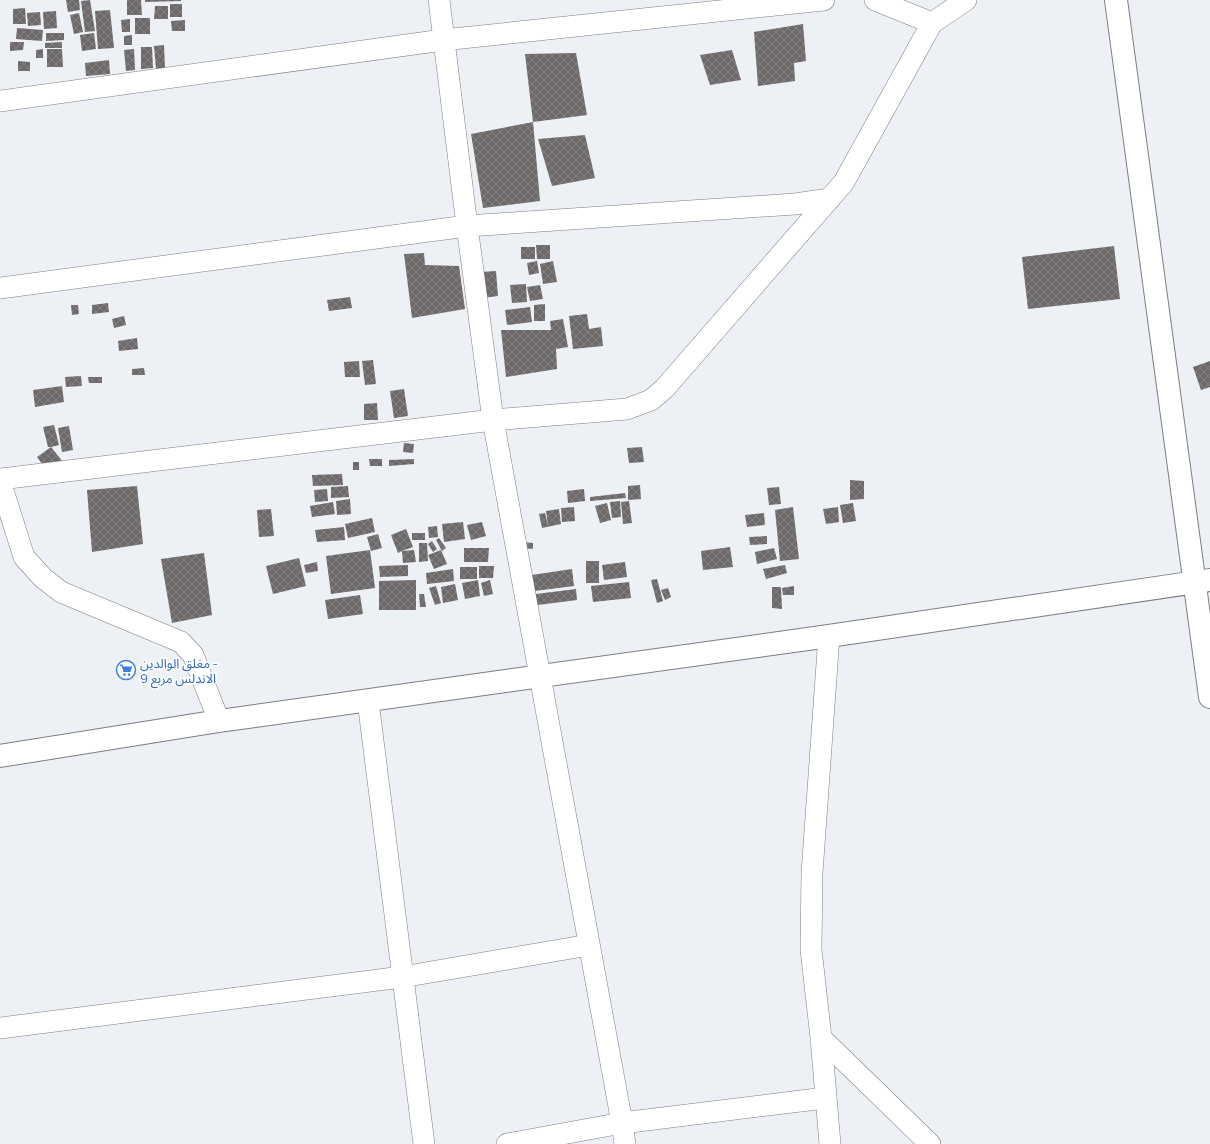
<svg xmlns="http://www.w3.org/2000/svg" width="1210" height="1144" font-family="Manrope,'Noto Sans Arabic',sans-serif">
  <defs>
    <pattern id="building-cross-hatch" width="8" height="8" patternUnits="userSpaceOnUse"><rect width="8" height="8" fill="#6e696a"/><path d="M0 0l8 8M0 8l8-8" fill="none" stroke="#858282"/></pattern>
  </defs>
  <rect width="100%" height="100%" fill="#edf0f4"/>
  <!-- building -->
  <path fill="url(#building-cross-hatch)" d="M 66,0 L 79,0 L 80,10 L 68,12 Z
    M 90,0 L 95,31 L 85,32 L 81,1 Z
    M 127,0 L 141,0 L 142,15 L 127,15 Z
    M 145,0 L 181,0 L 181,1 L 145,2 Z
    M 170,4 L 182,4 L 182,17 L 170,17 Z
    M 155,6 L 168,6 L 168,19 L 154,19 Z
    M 25,8 L 26,24 L 13,24 L 13,9 Z
    M 110,10 L 114,48 L 98,49 L 95,11 Z
    M 56,11 L 57,28 L 44,29 L 43,12 Z
    M 40,12 L 41,25 L 28,26 L 27,13 Z
    M 79,13 L 83,32 L 74,34 L 70,15 Z
    M 135,18 L 150,18 L 150,34 L 135,34 Z
    M 130,19 L 130,32 L 122,32 L 121,20 Z
    M 185,20 L 185,31 L 172,31 L 171,21 Z
    M 803,24 L 806,61 L 794,63 L 795,81 L 758,86 L 754,32 Z
    M 17,28 L 43,30 L 42,41 L 16,39 Z
    M 46,33 L 64,33 L 64,40 L 46,41 Z
    M 94,33 L 96,49 L 82,51 L 80,35 Z
    M 132,35 L 132,45 L 124,45 L 124,36 Z
    M 10,42 L 24,42 L 23,50 L 10,51 Z
    M 62,42 L 62,48 L 45,48 L 45,43 Z
    M 164,45 L 165,68 L 156,69 L 154,46 Z
    M 141,47 L 152,47 L 153,68 L 141,69 Z
    M 43,49 L 43,58 L 36,58 L 36,50 Z
    M 47,49 L 62,49 L 63,67 L 47,67 Z
    M 134,49 L 135,70 L 126,71 L 124,50 Z
    M 732,50 L 741,80 L 710,85 L 700,55 Z
    M 576,53 L 587,115 L 533,122 L 525,54 Z
    M 109,60 L 110,74 L 86,76 L 85,63 Z
    M 18,61 L 30,62 L 30,71 L 18,71 Z
    M 533,122 L 540,201 L 483,208 L 471,134 Z
    M 585,135 L 595,178 L 552,186 L 538,139 Z
    M 536,245 L 550,245 L 550,259 L 537,259 Z
    M 1114,246 L 1120,299 L 1028,309 L 1022,257 Z
    M 521,247 L 535,247 L 535,259 L 521,259 Z
    M 424,253 L 425,265 L 459,266 L 465,309 L 412,318 L 404,254 Z
    M 537,261 L 539,273 L 529,275 L 527,263 Z
    M 553,261 L 557,282 L 543,284 L 540,264 Z
    M 496,271 L 498,296 L 483,298 L 481,272 Z
    M 526,284 L 527,302 L 512,303 L 510,285 Z
    M 540,285 L 543,299 L 530,301 L 527,287 Z
    M 350,297 L 352,308 L 329,311 L 327,300 Z
    M 108,303 L 109,312 L 92,314 L 92,305 Z
    M 545,304 L 545,321 L 534,321 L 534,305 Z
    M 71,305 L 78,305 L 79,314 L 72,315 Z
    M 530,307 L 532,322 L 507,325 L 505,310 Z
    M 587,314 L 589,329 L 601,327 L 603,346 L 573,349 L 569,316 Z
    M 124,316 L 126,325 L 114,328 L 112,319 Z
    M 563,319 L 568,347 L 556,349 L 557,369 L 506,377 L 501,330 L 551,330 L 550,321 Z
    M 137,338 L 138,349 L 119,351 L 118,341 Z
    M 373,360 L 376,384 L 365,385 L 362,361 Z
    M 359,361 L 360,377 L 345,377 L 344,362 Z
    M 1210,361 L 1210,387 L 1201,390 L 1193,367 Z
    M 144,368 L 145,375 L 132,375 L 132,369 Z
    M 81,376 L 82,386 L 66,387 L 65,377 Z
    M 88,377 L 102,377 L 102,383 L 89,383 Z
    M 62,386 L 64,402 L 35,407 L 33,390 Z
    M 404,389 L 408,416 L 394,418 L 390,391 Z
    M 377,403 L 378,420 L 364,420 L 364,404 Z
    M 54,425 L 59,445 L 51,447 L 63,462 L 49,473 L 37,457 L 51,447 L 48,447 L 43,427 Z
    M 69,426 L 73,450 L 62,452 L 58,428 Z
    M 404,443 L 414,444 L 413,453 L 403,452 Z
    M 642,447 L 644,462 L 629,463 L 627,448 Z
    M 369,459 L 382,459 L 382,466 L 370,466 Z
    M 414,459 L 414,464 L 389,466 L 389,460 Z
    M 353,462 L 359,462 L 359,470 L 353,470 Z
    M 342,474 L 343,485 L 313,486 L 312,475 Z
    M 850,480 L 864,481 L 864,499 L 850,500 Z
    M 640,485 L 641,499 L 628,500 L 628,486 Z
    M 137,486 L 143,544 L 92,552 L 87,490 Z
    M 348,486 L 349,497 L 331,498 L 331,487 Z
    M 779,487 L 781,504 L 769,505 L 767,488 Z
    M 327,489 L 328,501 L 315,502 L 314,490 Z
    M 584,489 L 585,501 L 568,503 L 567,491 Z
    M 625,493 L 626,498 L 590,501 L 590,497 Z
    M 350,499 L 351,514 L 337,515 L 336,501 Z
    M 620,501 L 621,517 L 612,518 L 610,502 Z
    M 629,501 L 632,523 L 623,524 L 621,502 Z
    M 333,502 L 335,514 L 312,517 L 310,506 Z
    M 607,503 L 611,520 L 600,523 L 595,506 Z
    M 853,503 L 856,521 L 843,523 L 840,505 Z
    M 574,507 L 575,521 L 562,522 L 561,508 Z
    M 793,507 L 799,559 L 780,561 L 775,510 Z
    M 838,507 L 839,522 L 826,524 L 823,509 Z
    M 271,509 L 274,536 L 259,537 L 257,510 Z
    M 559,509 L 561,524 L 542,528 L 539,514 L 545,513 L 548,525 L 546,511 Z
    M 764,513 L 765,525 L 747,527 L 745,515 Z
    M 372,518 L 375,532 L 348,538 L 345,524 Z
    M 463,522 L 465,539 L 444,542 L 442,524 Z
    M 482,522 L 486,536 L 471,540 L 467,525 Z
    M 437,526 L 438,537 L 429,538 L 428,527 Z
    M 344,527 L 345,540 L 317,542 L 315,530 Z
    M 406,529 L 413,547 L 402,551 L 414,550 L 416,562 L 403,563 L 402,551 L 398,553 L 391,535 Z
    M 412,533 L 425,533 L 425,540 L 412,540 Z
    M 378,534 L 382,548 L 371,551 L 367,537 Z
    M 767,536 L 767,544 L 750,545 L 749,537 Z
    M 439,538 L 446,548 L 442,551 L 436,540 Z
    M 432,541 L 437,549 L 433,552 L 428,544 Z
    M 522,542 L 533,543 L 533,549 L 522,548 Z
    M 419,543 L 427,543 L 428,561 L 419,562 Z
    M 730,547 L 733,567 L 703,570 L 701,551 Z
    M 464,548 L 489,548 L 488,562 L 464,562 Z
    M 774,548 L 777,559 L 757,564 L 755,552 Z
    M 370,550 L 375,588 L 331,594 L 326,556 Z
    M 441,550 L 447,564 L 434,569 L 428,555 Z
    M 204,553 L 212,615 L 172,623 L 161,559 Z
    M 299,558 L 306,586 L 273,594 L 266,566 Z
    M 586,561 L 599,561 L 599,583 L 586,583 Z
    M 317,562 L 318,571 L 306,573 L 304,565 Z
    M 625,562 L 627,577 L 604,580 L 602,565 Z
    M 408,565 L 408,576 L 380,577 L 379,566 Z
    M 785,565 L 787,573 L 766,579 L 763,569 Z
    M 479,566 L 494,566 L 493,578 L 479,578 Z
    M 460,567 L 477,567 L 477,579 L 460,579 Z
    M 453,569 L 454,581 L 427,584 L 426,573 Z
    M 572,569 L 574,586 L 527,592 L 525,576 Z
    M 657,579 L 663,601 L 657,603 L 651,580 Z
    M 416,580 L 416,610 L 379,610 L 379,581 Z
    M 478,580 L 480,596 L 465,599 L 462,583 Z
    M 490,580 L 493,594 L 484,596 L 481,583 Z
    M 629,582 L 631,598 L 593,602 L 591,586 Z
    M 455,584 L 458,600 L 443,603 L 441,587 Z
    M 436,586 L 441,603 L 435,605 L 429,588 Z
    M 794,586 L 794,595 L 783,595 L 782,588 Z
    M 772,587 L 781,587 L 782,609 L 772,608 Z
    M 668,588 L 671,597 L 665,600 L 661,590 Z
    M 576,589 L 577,600 L 530,606 L 528,595 Z
    M 419,594 L 424,594 L 426,607 L 420,607 Z
    M 360,595 L 363,614 L 328,619 L 325,600 Z"/>
  <g fill="none" stroke-linecap="round" stroke-linejoin="round">
    <!-- street casing -->
    <g stroke="#7c7e82" stroke-width="22">
      <path id="street" d="M 439,0 L 467,226 L 493,420 L 622,1123 L 507,1144
        M 875,0 L 932,23
        M 0,101 L 443,40 L 824,0
        M 0,288 L 467,226 L 795,204 L 830,199
        M 0,479 L 493,420 L 627,409 L 651,400 L 664,389 L 844,182 L 932,23 L 966,0
        M 0,481 L 24,557 L 43,578 L 61,592 L 181,642 L 193,655 L 219,721
        M 829,636 L 812,873 L 811,949 L 821,1038 L 830,1144
        M 368,701 L 424,1144
        M 0,1028 L 402,977 L 589,945
        M 821,1038 L 930,1144
        M 625,1144 L 622,1123 L 825,1098"/>
    </g>
    <!-- secondary casing -->
    <g stroke="#7c7e82" stroke-width="24">
      <path id="secondary" d="M 1116,0 L 1210,697
        M 0,756 L 219,721 L 829,636 L 1210,580"/>
    </g>
    <!-- street -->
    <use href="#street" stroke="#fff" stroke-width="21"/>
    <!-- secondary -->
    <use href="#secondary" stroke="#fff" stroke-width="22"/>
  </g>
  <!-- icons -->
  <defs>
    <g id="supermarket-ring" transform="scale(1)"><circle r="9.5" fill="#fcfdff" stroke="#3f7fe0" stroke-width="1.5"/><path d="M-6-5.5h2.5l.6 2H6L4.5 2H-2.5L-4.4-4H-6ZM-1.5 3.2a1.3 1.3 0 1 0 .1 0ZM3 3.2a1.3 1.3 0 1 0 .1 0Z" fill="#3f7fe0"/></g>
  </defs>
  <g fill-rule="evenodd">
    <use href="#supermarket-ring" x="126" y="670"/>
  </g>
  <g text-anchor="middle" stroke-width="3.5" stroke-linejoin="round" paint-order="stroke">
    <!-- shop labels -->
    <g font-size="13" fill="#366cbe" stroke="#fcfdff" text-anchor="start">
      <text x="140" y="668">مغلق الوالدين -<tspan x="140" dy="15">الاندلس مربع 9</tspan></text>
    </g>
  </g>
</svg>
